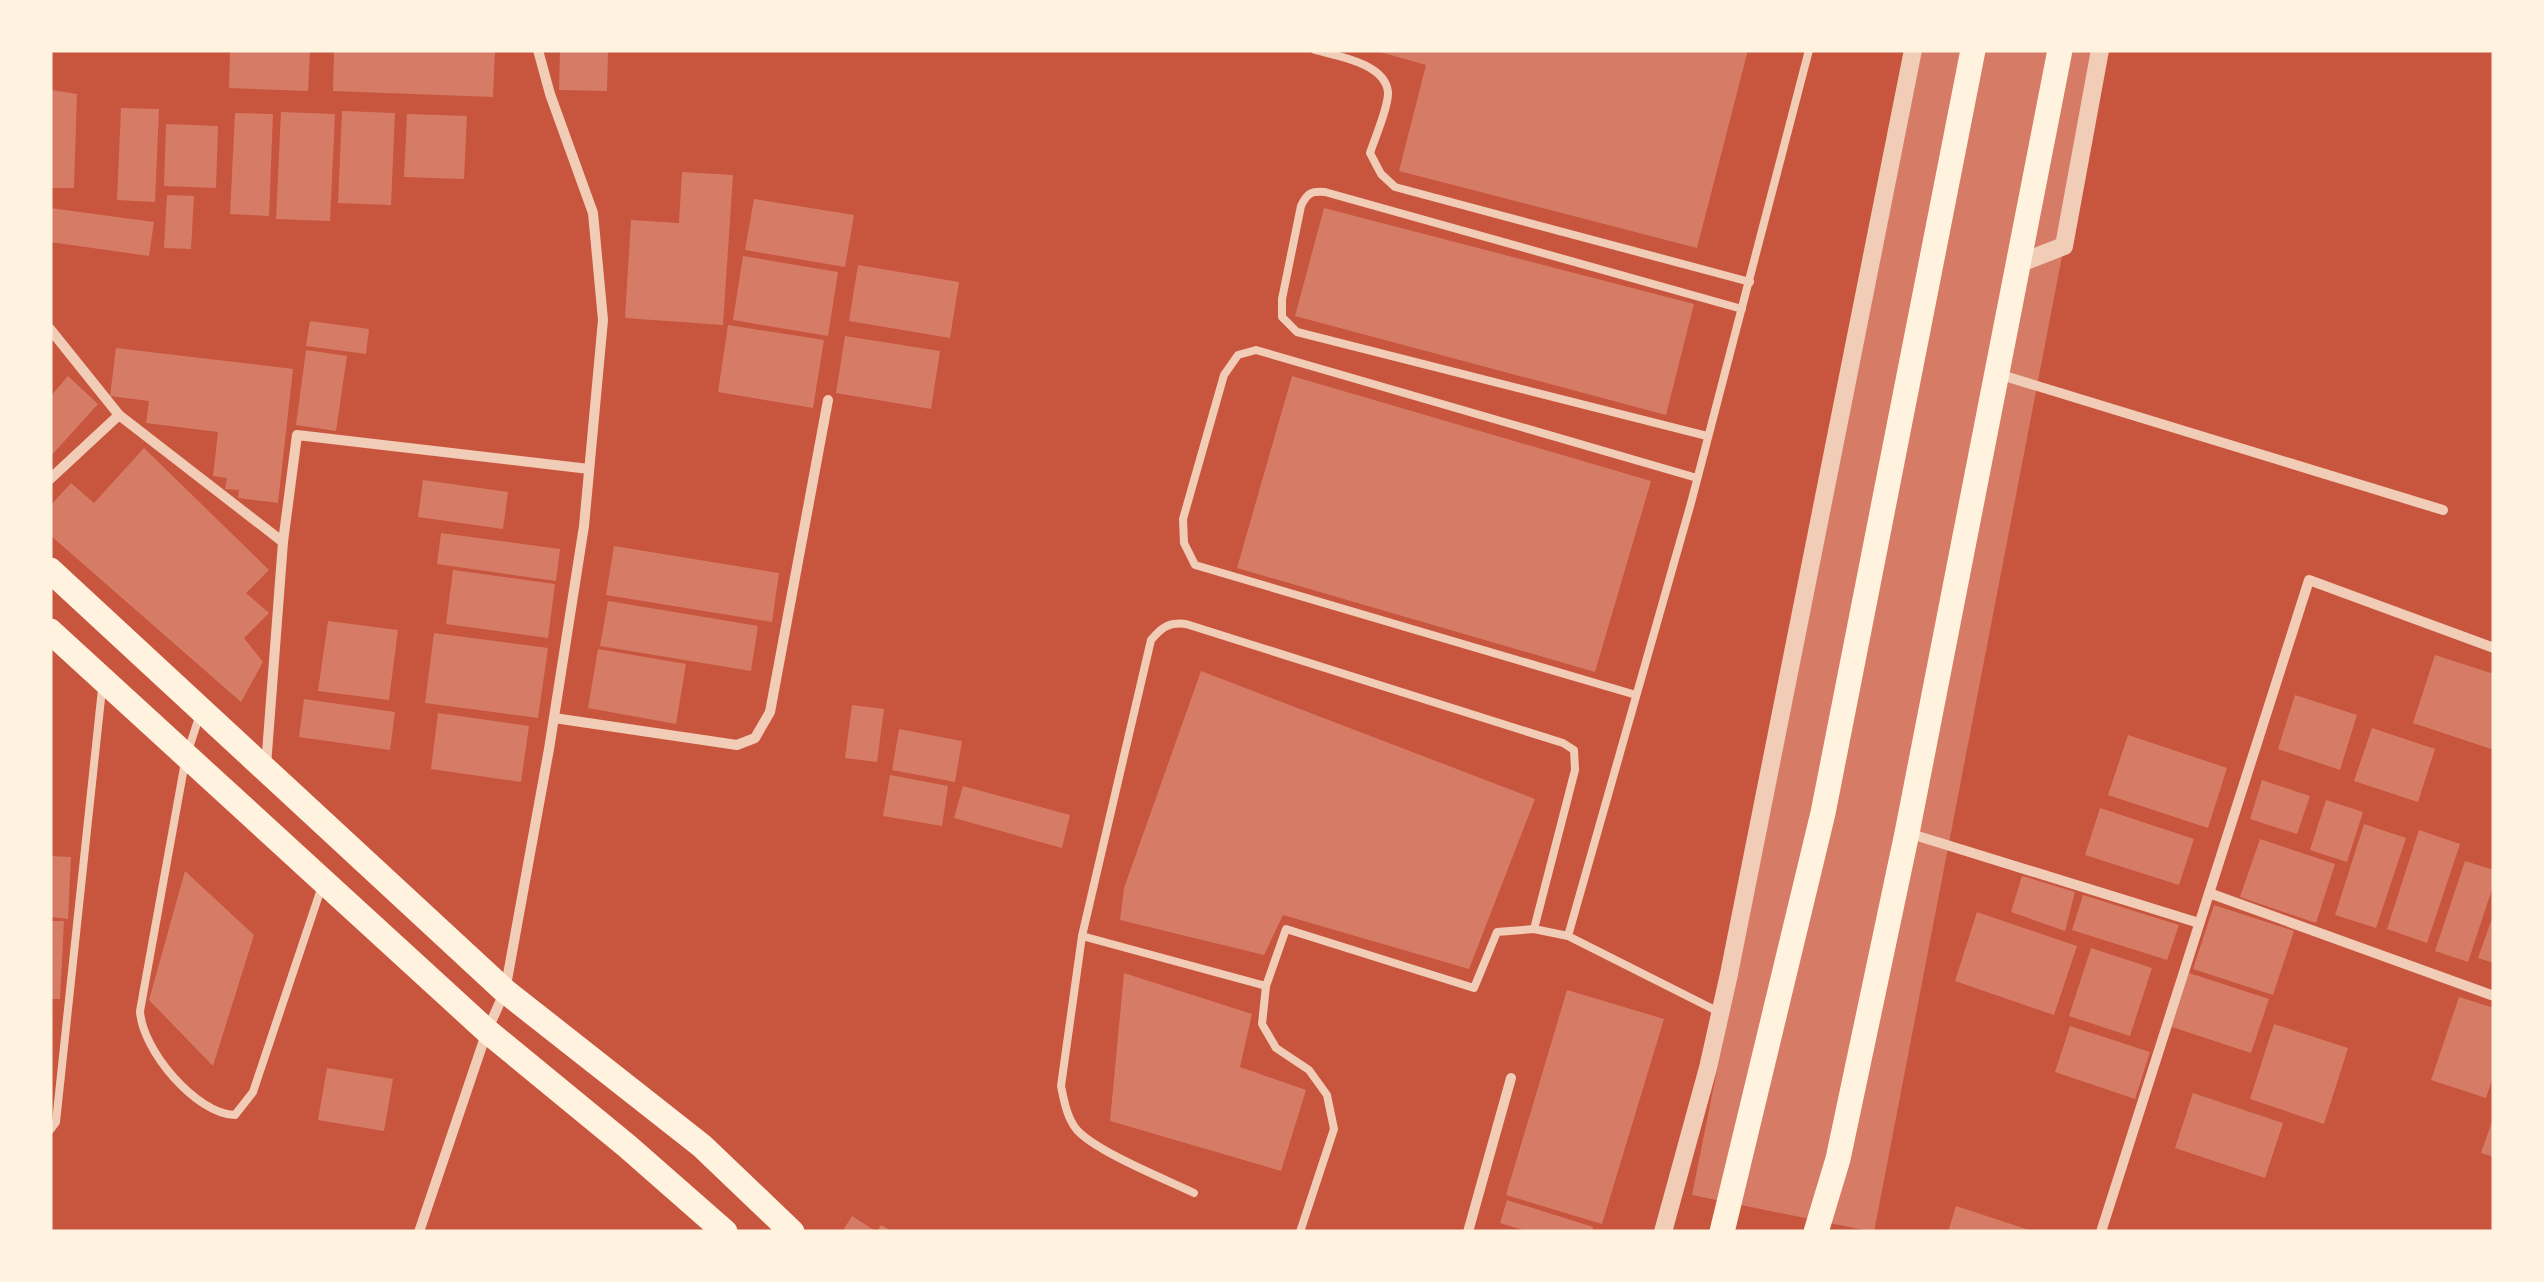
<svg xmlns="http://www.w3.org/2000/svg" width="2544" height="1282" font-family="Merriweather,serif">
  <rect width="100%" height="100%" fill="#c8553d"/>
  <!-- building -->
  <path fill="#d67c66" d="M 230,50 L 310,50 L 308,91 L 229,88 Z
    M 334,50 L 495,50 L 493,97 L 333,91 Z
    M 560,50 L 608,50 L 607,91 L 559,90 Z
    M 1373,50 L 1748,50 L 1697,248 L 1399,171 L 1426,65 Z
    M 1922,50 L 2108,50 L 2064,246 L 1874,1232 L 1692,1195 Z
    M 52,90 L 77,94 L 74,188 L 50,188 Z
    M 121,108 L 159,109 L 155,202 L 117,200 Z
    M 342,111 L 395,113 L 391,205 L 338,203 Z
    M 281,112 L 335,114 L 330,221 L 276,219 Z
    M 235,113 L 273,114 L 269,216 L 230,214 Z
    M 407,114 L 467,116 L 464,179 L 404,177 Z
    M 166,124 L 218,126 L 216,188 L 164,186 Z
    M 682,172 L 733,175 L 723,325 L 625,318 L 631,220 L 679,223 Z
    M 167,195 L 194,196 L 191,249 L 164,248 Z
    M 754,199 L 854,215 L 845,267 L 745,250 Z
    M 50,208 L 154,222 L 149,256 L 50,242 Z
    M 1324,208 L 1694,304 L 1666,415 L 1295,316 Z
    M 743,256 L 838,272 L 828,336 L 733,320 Z
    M 858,265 L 959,282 L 950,338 L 849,321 Z
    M 310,321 L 369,329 L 366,354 L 306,346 Z
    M 728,325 L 824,340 L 813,408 L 718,392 Z
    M 845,336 L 940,351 L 931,409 L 836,393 Z
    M 116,348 L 293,369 L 278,503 L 238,498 L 239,490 L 225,489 L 227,478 L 213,476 L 218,432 L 146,423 L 149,401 L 110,396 Z
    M 306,350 L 347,356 L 336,431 L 296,425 Z
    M 68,376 L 98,404 L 50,457 L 50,397 Z
    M 1292,376 L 1651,481 L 1595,672 L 1237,568 Z
    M 144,448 L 269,570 L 246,593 L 269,613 L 244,638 L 263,662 L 241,702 L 50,535 L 50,506 L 71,483 L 94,503 Z
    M 423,480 L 508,492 L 503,529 L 418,517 Z
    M 441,533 L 560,549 L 556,581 L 437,564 Z
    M 614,546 L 779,573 L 772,622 L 606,595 Z
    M 453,570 L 555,584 L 548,638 L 446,624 Z
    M 608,601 L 758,626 L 751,671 L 600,646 Z
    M 328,621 L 398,630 L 389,700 L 318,691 Z
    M 434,633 L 548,648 L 538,718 L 425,703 Z
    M 598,649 L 686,664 L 676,724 L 588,708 Z
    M 2435,655 L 2494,674 L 2494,750 L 2413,723 Z
    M 1201,671 L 1535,799 L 1469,969 L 1283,915 L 1264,955 L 1120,920 L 1124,888 Z
    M 2295,695 L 2357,715 L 2340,770 L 2278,749 Z
    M 304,699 L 395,712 L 390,750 L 299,737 Z
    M 852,705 L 884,709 L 877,762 L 845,758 Z
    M 438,713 L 529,726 L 521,782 L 431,769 Z
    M 2372,728 L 2435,749 L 2418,802 L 2354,781 Z
    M 899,729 L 962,741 L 955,782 L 892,770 Z
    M 2128,735 L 2227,768 L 2208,828 L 2108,795 Z
    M 890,775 L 948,786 L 942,826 L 883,816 Z
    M 2262,780 L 2310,796 L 2297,834 L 2250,819 Z
    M 963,786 L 1070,815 L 1062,848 L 954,818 Z
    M 2326,800 L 2363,812 L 2347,862 L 2310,850 Z
    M 2100,808 L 2194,839 L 2179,885 L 2085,855 Z
    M 2364,824 L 2406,838 L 2376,928 L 2335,915 Z
    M 2419,830 L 2460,844 L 2427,943 L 2387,929 Z
    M 2260,839 L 2335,864 L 2316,923 L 2240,897 Z
    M 50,856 L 71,857 L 68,919 L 50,917 Z
    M 2465,861 L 2494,870 L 2494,883 L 2468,962 L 2435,951 Z
    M 185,871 L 254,935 L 213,1066 L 149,1000 Z
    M 2022,876 L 2075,892 L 2065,931 L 2011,912 Z
    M 2083,895 L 2179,925 L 2167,960 L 2072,930 Z
    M 2214,905 L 2294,931 L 2273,995 L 2193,969 Z
    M 1977,912 L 2077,946 L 2054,1015 L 1955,981 Z
    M 2494,913 L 2494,963 L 2478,958 Z
    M 50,921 L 64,921 L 60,999 L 50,999 Z
    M 2091,948 L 2152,968 L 2130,1036 L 2069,1016 Z
    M 1124,973 L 1252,1014 L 1240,1067 L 1306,1090 L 1281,1171 L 1110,1121 Z
    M 2189,973 L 2269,999 L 2251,1053 L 2172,1027 Z
    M 1567,990 L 1664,1019 L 1602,1224 L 1506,1195 Z
    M 2459,997 L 2494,1008 L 2494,1074 L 2486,1098 L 2431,1080 Z
    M 2274,1024 L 2348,1048 L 2324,1124 L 2250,1099 Z
    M 2070,1026 L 2150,1052 L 2135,1099 L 2055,1072 Z
    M 327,1068 L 393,1079 L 384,1131 L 318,1120 Z
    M 2193,1093 L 2283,1123 L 2265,1178 L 2175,1148 Z
    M 2494,1116 L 2494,1157 L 2481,1153 Z
    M 1507,1200 L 1593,1227 L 1592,1232 L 1530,1232 L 1500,1223 Z
    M 1956,1206 L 2032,1231 L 2032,1232 L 1948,1232 Z
    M 852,1216 L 877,1232 L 881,1225 L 893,1232 L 842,1232 Z"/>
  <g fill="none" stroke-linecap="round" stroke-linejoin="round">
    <!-- service -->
    <path stroke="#f1ccb7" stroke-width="8" d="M 1315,50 C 1337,56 1385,63 1388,92 C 1389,105 1375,138 1370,153 L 1381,174 L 1395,187 L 1750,282
      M 1707,436 L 1297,332 L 1282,317 L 1282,299 L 1301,206 C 1307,193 1311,191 1325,192 L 1742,309
      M 1636,695 L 1195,565 L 1184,543 L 1183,519 L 1224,375 L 1238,355 L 1256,350 L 1697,478
      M 189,748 L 200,714
      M 185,762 L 140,1011 C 142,1050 196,1114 235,1115 L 253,1092 L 322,886
      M 1082,936 L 1266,986 L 1286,929 L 1474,988 L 1497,932 L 1534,929 L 1568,936
      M 1266,986 L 1262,1024 L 1276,1048 L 1309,1070 L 1327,1095 L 1334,1129 L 1300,1232
      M 1717,1011 L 1568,936 L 1691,503 L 1809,50
      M 50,1130 L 56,1122 L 102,689
      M 1194,1193 C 1165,1179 1097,1152 1077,1130 C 1067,1118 1064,1101 1061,1086 L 1082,936 L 1151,640 C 1162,627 1169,622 1186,624 L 1563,743 L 1574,750 L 1575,770 L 1534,929"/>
    <!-- minor -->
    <path stroke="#f1ccb7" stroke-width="10" d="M 50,329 L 119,415
      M 1998,374 L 2443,510
      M 50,479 L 119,415 L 283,542
      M 554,718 L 737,745 L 755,738 L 770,712 L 828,400
      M 266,766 L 283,542 L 297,435 L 589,469
      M 1908,833 L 2199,923
      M 2209,893 L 2494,996
      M 419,1232 L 487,1031 L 505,991 L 549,749 L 584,526 L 603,320 L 593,213 L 550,94 L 538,50
      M 1468,1232 L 1511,1078
      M 2101,1232 L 2309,580 L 2494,648"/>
    <!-- tertiary -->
    <path stroke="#f1ccb7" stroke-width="18" d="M 2018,264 L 2064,246 L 2100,50
      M 1663,1232 L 1708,1068 L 1729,974 L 1913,50"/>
    <!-- primary -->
    <path stroke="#fff3e0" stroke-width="25" d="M 50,570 L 505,991 L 702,1146 L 792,1232
      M 50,631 L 487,1031 L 627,1146 L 725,1232
      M 1722,1232 L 1823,813 L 1973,50
      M 1816,1232 L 1838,1159 L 1907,833 L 2060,50"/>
  </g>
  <!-- border -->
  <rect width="2544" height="1282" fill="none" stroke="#fff3e0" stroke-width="105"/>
</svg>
